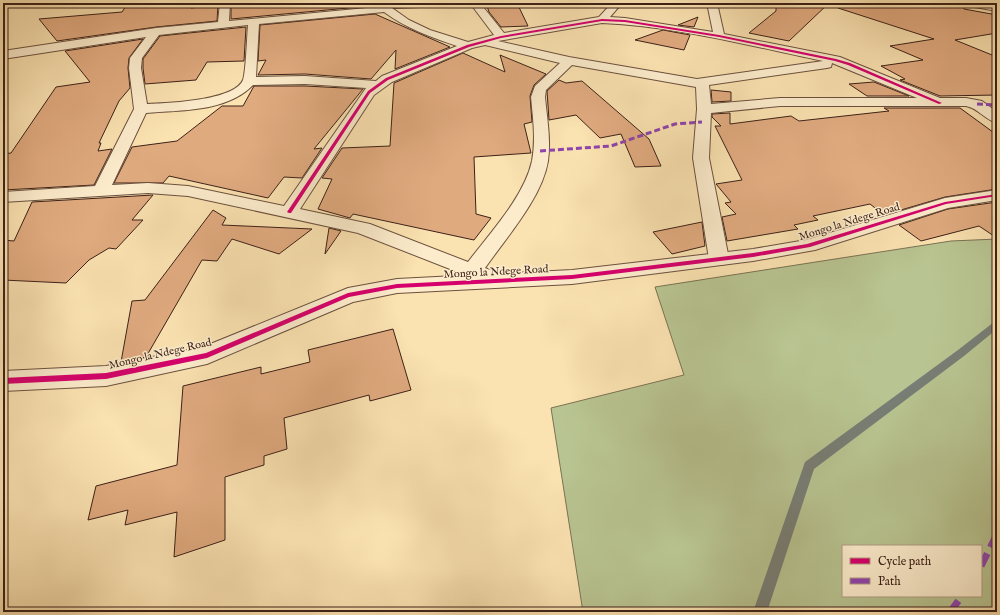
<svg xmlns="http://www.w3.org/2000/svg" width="1000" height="615" font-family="'IM FELL English',serif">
  <rect width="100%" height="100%" fill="#fbe2b1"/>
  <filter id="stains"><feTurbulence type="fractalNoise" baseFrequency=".005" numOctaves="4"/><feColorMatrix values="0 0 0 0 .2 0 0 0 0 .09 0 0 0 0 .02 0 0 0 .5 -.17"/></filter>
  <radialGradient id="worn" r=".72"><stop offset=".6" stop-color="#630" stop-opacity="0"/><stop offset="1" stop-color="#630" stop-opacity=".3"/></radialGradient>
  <!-- green -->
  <path fill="#b8c491" stroke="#7a7254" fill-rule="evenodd" d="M 997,239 L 997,612 L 583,612 L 551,408 L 684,375 L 655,287 L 951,241 ZM 843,546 L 981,546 L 981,596 L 843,596 Z"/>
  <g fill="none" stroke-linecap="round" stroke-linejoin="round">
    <!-- stream -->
    <path fill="#787e75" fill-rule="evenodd" d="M 997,321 L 997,329 L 964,356 L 814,469 L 767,612 L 753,612 L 805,462 L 958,350 L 994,322 Z"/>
  </g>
  <!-- building -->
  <path fill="#e0aa7f" stroke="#3c2118" d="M 128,3 L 192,3 L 191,8 L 218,5 L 217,21 L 156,27 L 57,41 L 39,19 L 122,12 Z
    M 231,3 L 349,3 L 359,7 L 231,19 Z
    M 486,3 L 517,3 L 528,26 L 501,27 L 489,12 Z
    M 776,3 L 829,3 L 789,41 L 749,33 L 776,11 Z
    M 839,3 L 962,3 L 964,9 L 997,15 L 997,33 L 955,40 L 997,57 L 997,95 L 940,96 L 900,80 L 905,79 L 881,66 L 923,60 L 890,46 L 934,39 L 838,8 Z
    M 375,14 L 450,47 L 395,69 L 396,50 L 371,79 L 305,74 L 258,75 L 266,60 L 258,61 L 260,25 Z
    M 698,17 L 694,27 L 678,25 Z
    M 246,27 L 244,61 L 207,62 L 196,80 L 145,84 L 143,68 L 143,59 L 160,36 Z
    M 663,30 L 690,35 L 684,50 L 635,40 Z
    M 143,39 L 129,58 L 128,68 L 130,88 L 119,101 L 99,143 L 101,143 L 98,151 L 112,149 L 94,185 L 3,190 L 3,154 L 11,153 L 56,87 L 90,82 L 65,51 Z
    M 463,53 L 505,72 L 500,55 L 546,74 L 534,85 L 530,96 L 532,122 L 524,124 L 531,153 L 474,157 L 476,214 L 491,218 L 474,240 L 353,214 L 350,218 L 318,209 L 332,179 L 322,178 L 342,148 L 390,146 L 394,83 Z
    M 559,80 L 566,83 L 582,81 L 649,139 L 661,166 L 635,167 L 621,134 L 600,138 L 576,115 L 549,120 L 547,91 Z
    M 874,82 L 909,96 L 867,96 L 849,84 Z
    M 254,86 L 305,86 L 363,89 L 314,149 L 322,148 L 302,178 L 284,177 L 268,198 L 169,176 L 163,183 L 114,183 L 132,147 L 177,141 L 222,106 L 243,106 Z
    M 711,90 L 731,92 L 731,101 L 712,102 Z
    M 884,108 L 960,108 L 997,135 L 997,189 L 945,197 L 884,215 L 870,204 L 813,216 L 818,220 L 794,225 L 798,229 L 727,241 L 722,217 L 736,214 L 725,203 L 731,202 L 716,184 L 742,180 L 715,126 L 721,126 L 712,117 L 712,114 L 730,113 L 730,124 L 791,116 L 799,121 L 889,111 Z
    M 153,195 L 132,220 L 143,220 L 116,249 L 109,248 L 89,260 L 66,283 L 3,280 L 3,240 L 14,241 L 32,202 Z
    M 997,202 L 997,238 L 979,226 L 921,241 L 899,225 L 948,209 Z
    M 213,210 L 226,218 L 222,225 L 312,229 L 279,254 L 232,239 L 217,261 L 202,260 L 146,357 L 121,362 L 132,301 L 145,300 Z
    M 702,222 L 705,246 L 672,254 L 653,232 Z
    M 329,228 L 341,231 L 325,254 Z
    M 393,329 L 411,390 L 370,401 L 369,395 L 284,418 L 287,449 L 264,456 L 264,465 L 225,477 L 225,540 L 174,557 L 177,512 L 125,525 L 128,510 L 88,520 L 96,486 L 177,465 L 183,386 L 261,367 L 261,374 L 310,362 L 308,350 Z"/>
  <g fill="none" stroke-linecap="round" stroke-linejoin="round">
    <!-- minor casing -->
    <g stroke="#6c513e" stroke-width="2">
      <path id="minor" d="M 220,3 L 230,3 L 229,21 L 377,7 L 373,3 L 451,3 L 446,6 L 392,8 L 409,20 L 430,30 L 468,42 L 494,35 L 470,3 L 480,3 L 504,33 L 599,17 L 612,3 L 622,3 L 610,17 L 625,18 L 713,32 L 707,3 L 717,3 L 724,34 L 840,57 L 940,98 L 966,98 L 982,101 L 997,112 L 997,123 C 985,120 978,108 966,106 L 780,106 L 711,113 L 709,158 L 729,259 L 726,264 L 719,265 L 712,264 L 709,259 L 693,158 L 697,109 L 696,87 L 572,65 L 546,90 L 545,97 C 547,118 551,140 548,161 C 542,198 506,238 485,268 L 503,275 L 506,280 L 503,285 L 496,287 L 358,233 L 188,196 L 148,193 L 3,202 L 3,192 L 95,186 L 134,109 L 129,68 L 130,58 L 146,37 L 3,59 L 3,51 L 156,28 L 218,22 ZM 384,12 C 407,29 431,37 457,46 L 382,76 L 376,81 L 305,76 L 256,77 L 259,24 ZM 602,23 C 676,26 750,46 823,61 L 697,79 L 569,57 L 498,41 ZM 248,25 C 247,36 246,72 243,80 C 234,101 167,103 147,104 L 141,68 L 142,58 L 159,35 ZM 485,45 L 560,63 L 535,86 L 531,97 C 533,118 536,140 532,161 C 524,197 490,233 468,262 L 370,224 L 300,209 L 374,95 L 392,82 L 472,48 ZM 832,63 L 917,98 L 780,98 L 711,104 L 709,85 L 827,68 L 831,67 ZM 305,84 L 366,88 L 284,206 L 188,186 L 148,183 L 112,185 L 146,113 C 181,110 227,112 253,85 Z
        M 964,3 L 997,5 L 997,11 L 969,6 Z"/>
    </g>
    <!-- tertiary casing -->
    <g stroke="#6c513e" stroke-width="2">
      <path id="tertiary" d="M 997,190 L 997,200 L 948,208 L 815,250 L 753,261 L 572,284 L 397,293 L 353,302 L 207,364 L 106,386 L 3,391 L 3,371 L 106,366 L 203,347 L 348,288 L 397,279 L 572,270 L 753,249 L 806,240 L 945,198 Z"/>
    </g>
    <!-- minor -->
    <use href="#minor" fill="#fceccc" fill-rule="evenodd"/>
    <!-- tertiary -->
    <use href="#tertiary" fill="#fceccc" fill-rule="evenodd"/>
    <!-- quiet-far1 -->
    <path stroke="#8e44ad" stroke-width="3" stroke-dasharray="6 3" stroke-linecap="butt" d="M 977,104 L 997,105
      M 540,151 L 611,146 L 675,124 L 702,122"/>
    <!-- quiet -->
    <path stroke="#8e44ad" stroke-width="7" stroke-dasharray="14 7" stroke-linecap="butt" d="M 981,566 L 997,534
      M 950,612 L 962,596"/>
    <!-- cycleway casing -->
    <g stroke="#fceccc" stroke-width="2">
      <path id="cycleway" d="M 602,19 L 625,20 L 719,35 L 836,59 L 850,63 L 942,103 L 939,104 L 848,65 L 835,61 L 719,37 L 625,22 L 602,21 L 501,38 L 469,47 L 388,80 L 370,93 L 291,213 L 289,213 L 287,212 L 368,91 L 386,78 L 467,45 L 501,36 Z
        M 997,194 L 997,196 L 946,204 L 810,247 L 753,257 L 572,279 L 397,288 L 349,297 L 207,358 L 106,379 L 3,384 L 3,378 L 106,373 L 206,353 L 348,293 L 397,284 L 572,275 L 753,253 L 807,244 L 945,202 Z"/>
    </g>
    <!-- cycleway -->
    <use href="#cycleway" fill="#d6006c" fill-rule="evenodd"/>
  </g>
  <g text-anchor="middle" stroke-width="3" stroke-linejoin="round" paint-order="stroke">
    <!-- street labels -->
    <g font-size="11" fill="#3c2118" stroke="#fceccc">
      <text transform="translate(849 221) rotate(-17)" y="4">Mongo la Ndege Road</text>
      <text transform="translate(496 271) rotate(-3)" y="4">Mongo la Ndege Road</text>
      <text transform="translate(160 353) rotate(-13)" y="4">Mongo la Ndege Road</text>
    </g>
  </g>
  <!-- margin -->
  <rect width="1000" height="615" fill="none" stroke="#fbe2b1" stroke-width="16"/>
  <rect x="4" y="4" width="992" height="607" fill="none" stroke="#3c2118" stroke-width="2"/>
  <rect x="8" y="8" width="984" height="599" fill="none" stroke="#3c2118"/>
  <!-- legend -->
  <rect x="842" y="545" width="140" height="52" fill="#fceccc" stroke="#af9b84"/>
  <rect x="850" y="558" width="20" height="6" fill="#d6006c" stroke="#af9b84"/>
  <text x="878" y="565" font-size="12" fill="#3c2118">Cycle path</text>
  <rect x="850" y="578" width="20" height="6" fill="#8e44ad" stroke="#af9b84"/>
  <text x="878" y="585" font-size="12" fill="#3c2118">Path</text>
  <rect width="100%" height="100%" filter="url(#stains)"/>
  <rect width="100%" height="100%" fill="url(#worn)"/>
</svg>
